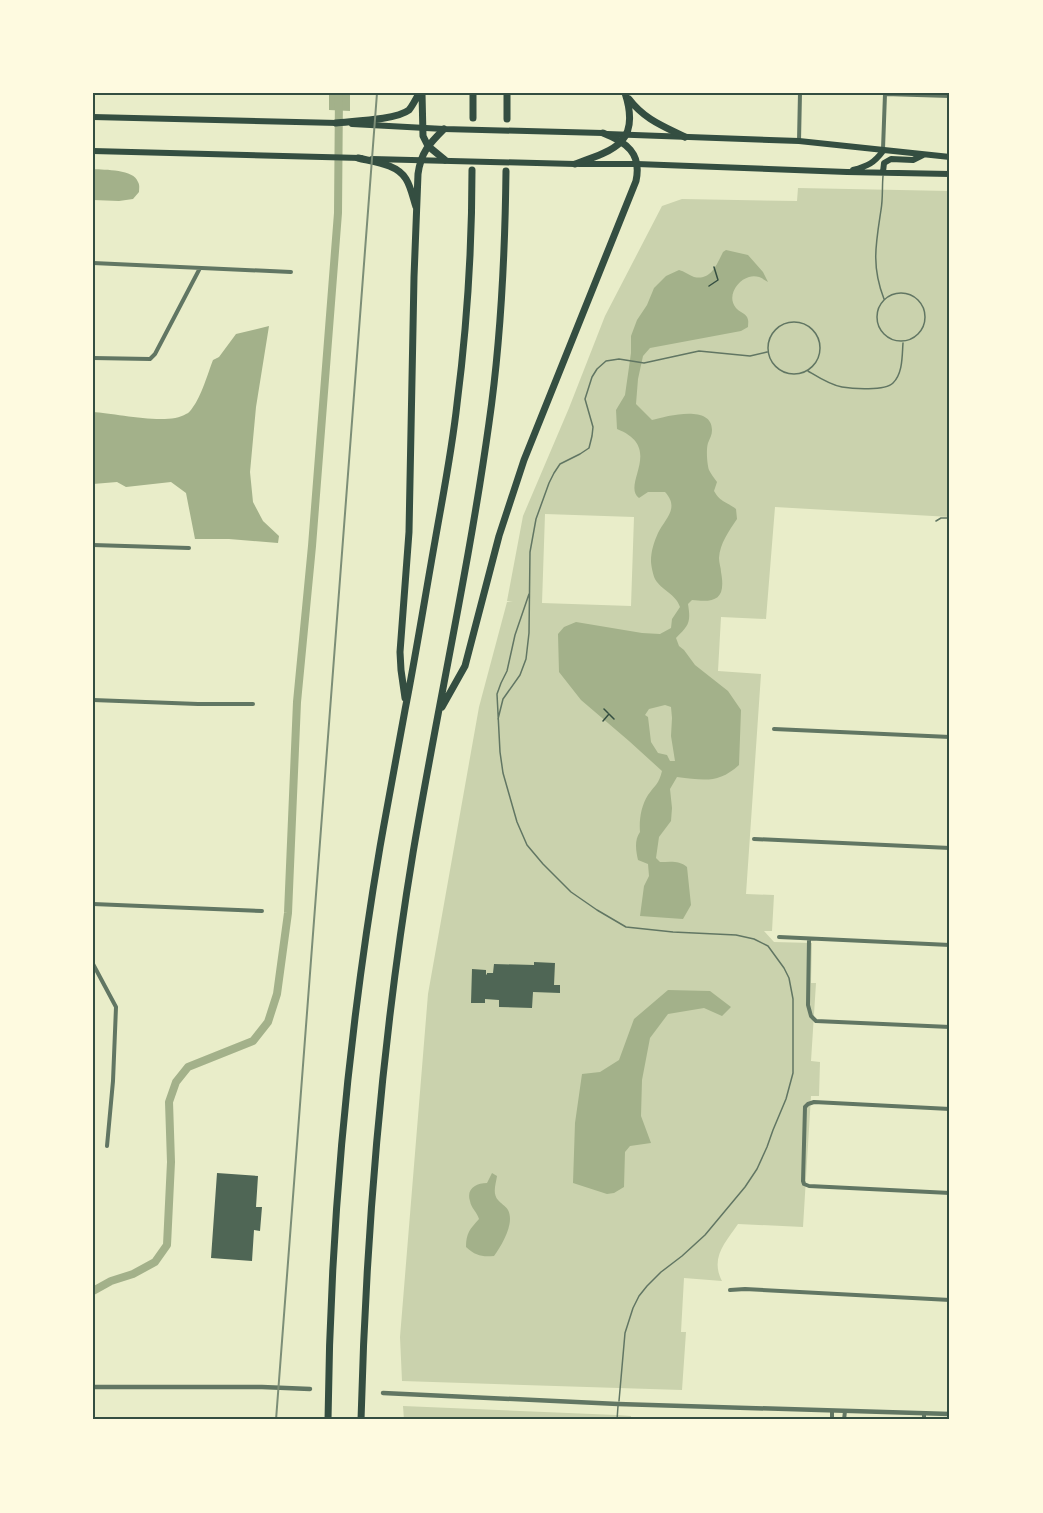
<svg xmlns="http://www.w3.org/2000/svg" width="1043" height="1513" font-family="'Titillium Web',sans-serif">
  <rect width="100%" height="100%" fill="#e9edc9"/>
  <!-- green -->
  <path fill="#cad2ad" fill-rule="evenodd" d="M 798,188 L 950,191 L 950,517 L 775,507 L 766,619 L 721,617 L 718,671 L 761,674 L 746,894 L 774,895 L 772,931 L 764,931 L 774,942 L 812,943 L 811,983 L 816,983 L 811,1061 L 820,1062 L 819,1096 L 811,1096 L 803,1227 L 738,1224 C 725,1243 710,1258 722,1281 L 684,1278 L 681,1332 L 686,1332 L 682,1390 L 402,1381 L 400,1337 L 428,994 L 479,707 L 507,602 L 513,602 L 507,601 L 523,516 L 569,408 L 605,316 L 662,206 L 682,199 L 797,201 ZM 545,514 L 634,517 L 631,606 L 542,603 Z
    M 403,1406 L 616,1415 L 631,1416 L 631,1420 L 404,1420 Z"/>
  <!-- water -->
  <path fill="#a3b18a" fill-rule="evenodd" d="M 329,93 L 350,93 L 350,111 L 329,110 Z
    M 93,169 C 105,170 134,169 138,182 C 140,185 139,189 139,192 L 133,199 L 119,201 L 93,200 Z
    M 726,250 L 748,255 L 763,272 L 768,282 C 762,278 757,275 749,277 C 738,280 726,296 736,308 C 739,312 745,313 747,317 C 749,321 748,323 748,327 L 741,331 L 650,348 L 643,356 L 638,379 L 636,404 L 652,420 C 667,416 712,404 712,430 C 712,435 710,438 708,443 C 706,449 707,464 709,470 C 711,474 714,478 717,482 L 714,491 C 721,503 726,501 736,509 L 737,519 C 729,531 720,543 719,558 C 719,563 721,568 721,572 C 726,599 716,603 692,600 L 688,604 C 691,623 689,625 676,638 L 679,646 L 684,650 L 695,665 L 728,691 L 741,710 L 739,765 C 718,784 704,780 677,777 L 670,789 L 672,808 L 671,821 L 659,837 L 656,858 L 660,862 C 670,862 679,860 687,867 L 691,905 L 683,919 L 640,916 L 644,886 L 649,876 L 648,864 L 638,860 C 636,851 634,840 640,832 C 639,820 641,806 648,795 C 655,785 659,784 662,771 L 629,741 L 581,700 L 559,672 L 558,634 L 564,627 L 576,622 L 642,633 L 660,634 L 671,628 L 672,619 L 680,607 C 676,594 661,590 655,579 C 653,575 651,565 651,561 C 651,551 654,542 658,533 C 665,519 680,508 665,492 L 648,492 L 639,498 C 621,484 665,448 617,429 L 616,410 L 625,395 L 631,353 L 631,336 L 637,320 L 647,305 L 654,288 L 666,276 L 679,270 C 684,271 689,275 694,277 C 711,281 717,264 723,252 ZM 665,705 L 671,707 L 672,718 L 671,736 L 675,761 L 670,761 L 667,755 L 658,753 L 651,742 L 648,717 L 645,715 L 649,709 Z
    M 269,326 L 256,407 L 250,472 L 253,502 L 263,521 L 279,536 L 278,543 L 229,539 L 195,539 L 186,493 L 171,482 L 126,487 L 117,482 L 93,484 L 93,412 C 115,413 168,426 186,414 C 189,413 191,410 193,407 C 201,397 208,373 213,360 L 219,357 L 236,334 Z
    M 668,990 L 710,991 L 731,1007 L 722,1016 L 704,1008 L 668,1014 L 650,1038 L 642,1080 L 641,1116 L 651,1143 L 630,1146 L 625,1152 L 624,1187 L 614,1193 L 607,1194 L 573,1183 L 575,1123 L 582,1074 L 600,1072 L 619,1060 L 634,1019 Z
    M 492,1173 L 497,1176 C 496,1184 492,1193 498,1200 C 501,1204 505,1205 508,1210 C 515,1223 502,1245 494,1256 C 482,1257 476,1256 466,1247 C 466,1233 470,1229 479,1219 C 477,1212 471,1208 470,1201 C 466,1189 476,1183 487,1183 Z"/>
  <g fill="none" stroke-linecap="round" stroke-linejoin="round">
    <!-- canal -->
    <path stroke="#a3b18a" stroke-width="8" d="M 93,1291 L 111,1281 L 133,1274 L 155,1262 L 167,1245 L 171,1162 L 169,1102 L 176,1082 L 188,1067 L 253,1041 L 268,1022 L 277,994 L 288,913 L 297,702 L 312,546 L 338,213 L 339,93"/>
  </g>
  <!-- building -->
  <path fill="#4f6655" d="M 534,962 L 555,963 L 554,985 L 560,985 L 560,993 L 533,992 L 532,1008 L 499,1007 L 499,1000 L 485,999 L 485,1003 L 471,1003 L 472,969 L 486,970 L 486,974 L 487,975 L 487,973 L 493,973 L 494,964 L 534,965 Z
    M 217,1173 L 258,1176 L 256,1207 L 262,1207 L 260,1231 L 254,1230 L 252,1261 L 211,1258 Z"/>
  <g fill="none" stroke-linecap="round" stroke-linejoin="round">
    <!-- path -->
    <path stroke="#344e41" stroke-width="1.5" d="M 709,286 L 718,280 L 714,267
      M 604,709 L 608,713
      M 603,721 L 609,714 L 614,719"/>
    <!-- service -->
    <path stroke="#617663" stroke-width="1.5" d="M 883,176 C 882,187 883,199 881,210 C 876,243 871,266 884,299
      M877 317a24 24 0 1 1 48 0a24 24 0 1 1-48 0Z
      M768 348a26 26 0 1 1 52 0a26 26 0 1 1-52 0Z
      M 808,371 C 818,377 830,385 842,387 C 853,389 885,391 893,383 C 903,373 902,356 903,343
      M 936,521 L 941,518 L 950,518
      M 529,594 L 515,635 L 507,671 L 501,683 L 497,694 L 500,752 L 503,773 L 517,822 L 527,845 L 543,864 L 571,892 L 597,910 L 626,927 L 673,932 L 736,935 L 754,939 L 768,946 L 784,968 L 789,978 L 793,999 L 793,1073 L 786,1099 L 773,1130 L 767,1147 L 757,1169 L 745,1187 L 705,1235 L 682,1256 L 661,1272 L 647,1286 L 639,1296 L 633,1308 L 625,1333 L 619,1401
      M 498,719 L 503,699 L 520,675 L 526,659 L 529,633 L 530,552 L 536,519 L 549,483 L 554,473 L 560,464 L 580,454 L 589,448 L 592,436 L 593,427 L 585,399 L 592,377 L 597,369 L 606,361 L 619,359 L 644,363 L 699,351 L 750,356 L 767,352
      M 617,1420 L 618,1406"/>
    <!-- minor -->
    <path stroke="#617663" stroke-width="4" d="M 885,94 L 950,96
      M 799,141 L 800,93
      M 883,149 L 885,94
      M 93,263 L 291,272
      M 93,358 L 150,359 L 155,354 L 200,268
      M 93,545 L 189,548
      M 93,700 L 198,704 L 253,704
      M 774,729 L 950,737
      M 754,839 L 950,848
      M 93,904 L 262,911
      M 779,937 L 950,945
      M 809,939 L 808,1005 L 811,1016 L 816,1021 L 950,1027
      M 93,964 L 116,1007 L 113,1081 L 107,1146
      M 950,1109 L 814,1102 L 808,1104 L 805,1107 L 803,1181 L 804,1184 L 809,1186 L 950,1193
      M 730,1290 L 745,1289 L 950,1300
      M 832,1420 L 832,1411
      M 844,1420 L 845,1411
      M 924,1420 L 924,1414"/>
    <!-- tertiary -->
    <path stroke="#617663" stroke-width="4.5" d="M 93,1387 L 262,1387 L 310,1389
      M 383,1393 L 618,1404 L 950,1414"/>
    <!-- primary -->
    <path stroke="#344e41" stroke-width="6" d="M 607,134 L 799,141 L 950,157
      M 579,164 L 637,164 L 847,172 L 950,174
      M 853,170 C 868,166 874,163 883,151
      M 883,172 L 884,163 L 891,159 L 913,160 L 923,155"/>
    <!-- trunk -->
    <path stroke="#344e41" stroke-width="6" d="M 93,117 L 338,123
      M 352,124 L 444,129 L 603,133
      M 93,151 L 361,158
      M 372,159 L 575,164"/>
    <!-- motorway -->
    <path stroke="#344e41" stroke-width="7" d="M 422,93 L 423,136 L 428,146 L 445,160
      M 629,99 C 644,119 663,126 685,137
      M 473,118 L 473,93
      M 507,119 L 507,93
      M 336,123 C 353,121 396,120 409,110 C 413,105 416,99 419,93
      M 358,158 C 374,162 397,164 406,179 C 411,187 413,198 416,207
      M 575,164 C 615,150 641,142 625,93
      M 405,698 L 401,670 L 400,652 L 409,532 L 414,277 L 418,174 C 421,152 429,144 444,129
      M 442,707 L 465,666 L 499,536 L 524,460 L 636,181 C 642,153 626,142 603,133
      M 328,1420 C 330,1228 348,1036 380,847 C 388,801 397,755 405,710 C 416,654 425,597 435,541 C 443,495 452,450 457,404 C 467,326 472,248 472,170
      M 361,1420 C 366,1230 382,1041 413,853 C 437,710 469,567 489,423 C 501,340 505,255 506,171"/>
    <!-- rail -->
    <path stroke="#7c8e77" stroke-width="2" d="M 276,1420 L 377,93"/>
  </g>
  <!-- border -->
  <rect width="1043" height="1513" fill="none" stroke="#fefae0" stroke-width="189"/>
  <rect x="94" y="94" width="854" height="1324" fill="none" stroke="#344e41" stroke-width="2"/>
</svg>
